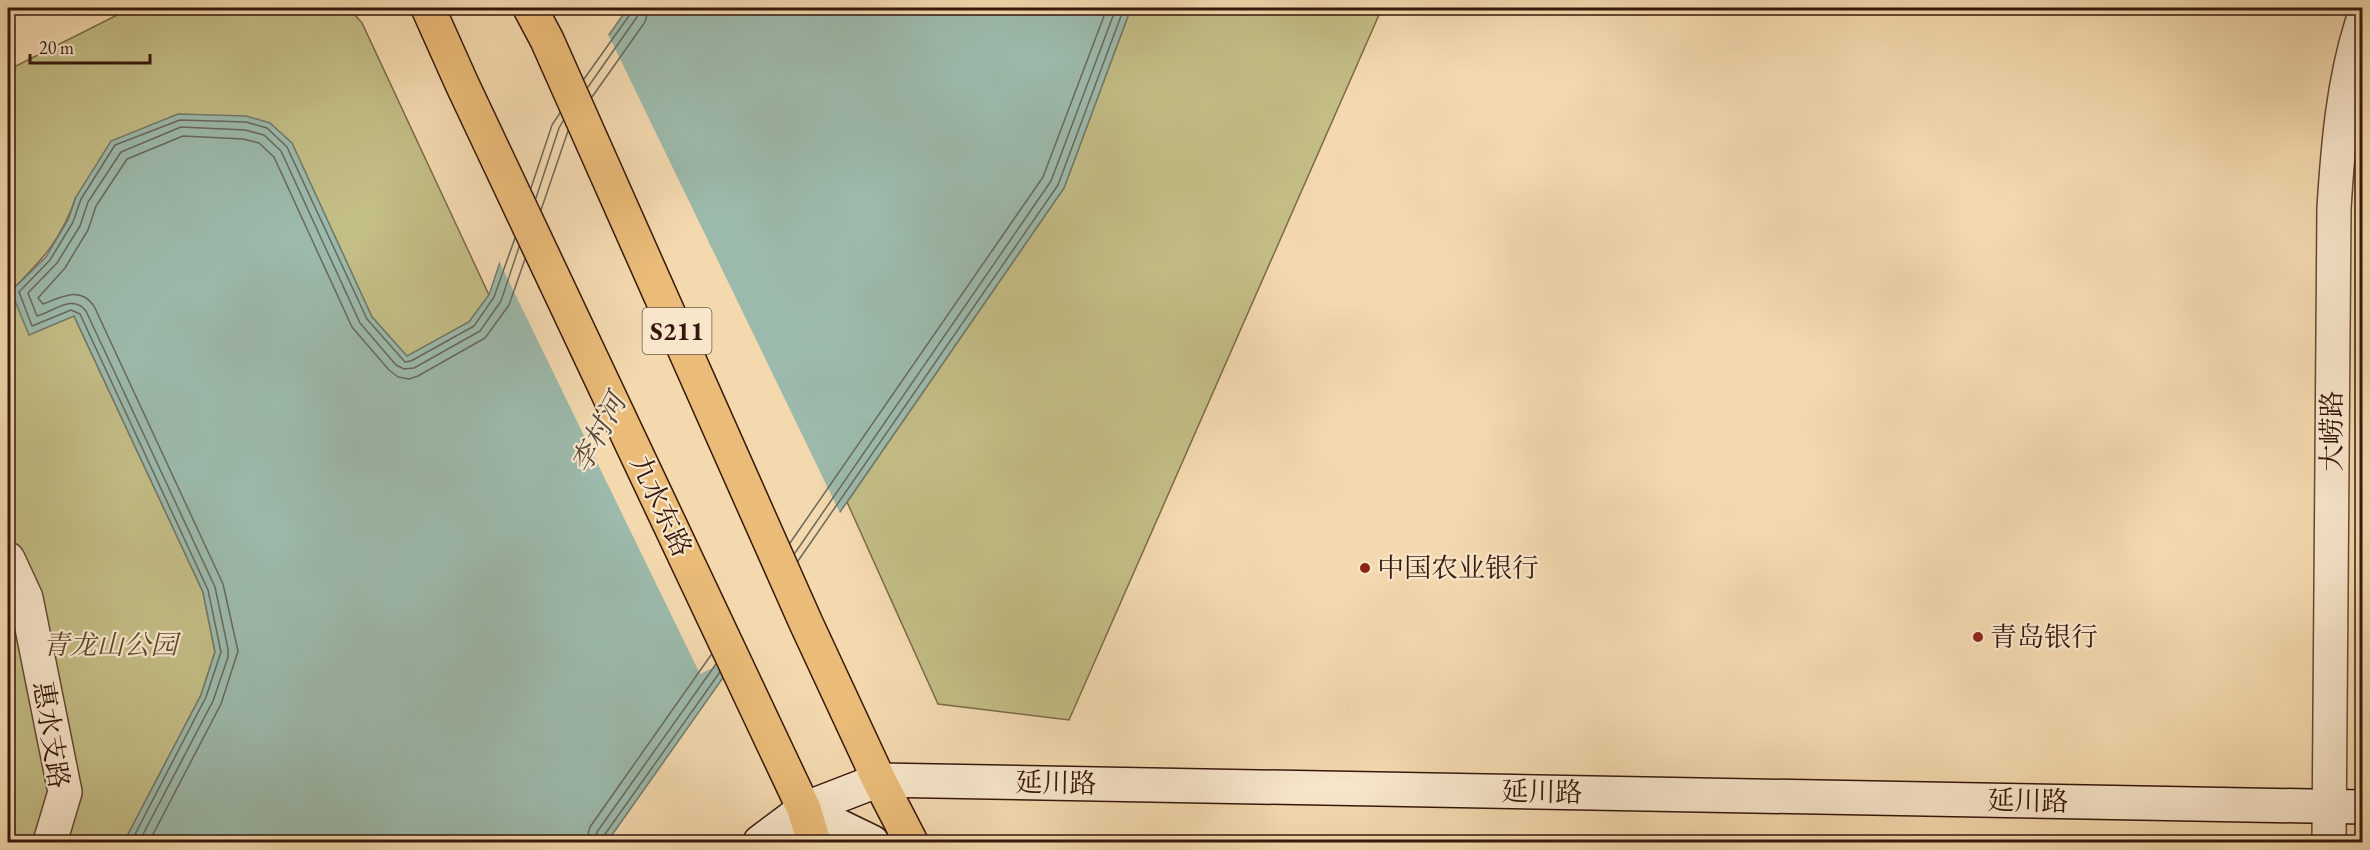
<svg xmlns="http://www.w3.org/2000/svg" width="2370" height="850" font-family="'EB Garamond','Noto Serif SC',serif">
  <rect width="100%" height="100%" fill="#f4d9af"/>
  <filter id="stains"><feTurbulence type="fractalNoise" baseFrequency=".00333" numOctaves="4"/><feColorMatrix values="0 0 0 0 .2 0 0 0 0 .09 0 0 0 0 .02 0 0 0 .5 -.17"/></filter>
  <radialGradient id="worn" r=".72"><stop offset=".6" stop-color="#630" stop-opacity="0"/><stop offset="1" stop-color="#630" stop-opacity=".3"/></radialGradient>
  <!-- green -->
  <path fill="#c3bd86" stroke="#7c6a48" stroke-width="1.5" d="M 131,8 L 349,8 L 362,23 L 489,295 L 469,322 L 407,357 L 372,317 L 292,144 L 76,197 C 61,240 43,259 11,291 L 74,316 L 203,592 L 215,652 L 201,695 L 124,842 L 8,842 L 8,70 Z
    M 1131,8 L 1382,8 L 1069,720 L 938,704 L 847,502 L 1064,188 Z"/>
  <!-- water -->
  <path fill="#9cbaac" stroke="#73796c" stroke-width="1.5" d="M 628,8 L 1131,8 L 1064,188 L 847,502 L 607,842 L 124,842 L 201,695 L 215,652 L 203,592 L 74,316 L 29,335 L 11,291 L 46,257 L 68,220 L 76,197 L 111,141 L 178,114 L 246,116 L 270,123 L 292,143 L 372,317 L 407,356 L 469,322 L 489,295 L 547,122 Z"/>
  <!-- pier -->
  <path fill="#f4d9af" d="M 607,32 L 841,515 L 744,653 L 700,674 L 498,259 L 544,121 Z"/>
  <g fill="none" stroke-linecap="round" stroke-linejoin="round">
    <!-- shore -->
    <path stroke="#69685c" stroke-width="1.5" d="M 584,79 L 631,13 L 632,8
      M 588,87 L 637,17 L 640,8
      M 592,97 L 645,22 L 649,8
      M 531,188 L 552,125 L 560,113
      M 536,198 L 559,128 L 563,121
      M 541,210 L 568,131
      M 790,543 L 1043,177 L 1107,8
      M 795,553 L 1051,181 L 1116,8
      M 798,561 L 1058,185 L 1124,8
      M 131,842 L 206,697 L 221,652 L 208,590 L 80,314 L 71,310 L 32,326 L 19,292 L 50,260 L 73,222 L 81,199 L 115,145 L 180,120 L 246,122 L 267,128 L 287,147 L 367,319 L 405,362 L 411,361 L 474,326 L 494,297 L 515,238
      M 139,842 L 213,701 L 228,657 L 228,649 L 215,587 L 86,311 C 73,293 53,312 37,316 L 28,293 L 57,263 L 80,226 L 88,202 L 121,152 L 181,127 L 245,130 L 264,135 L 281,151 L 360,323 L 396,365 L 404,369 L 414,368 L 480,331 L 501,301 L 519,247
      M 149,842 L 221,704 L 238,651 L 223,584 L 94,306 C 80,286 62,297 43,304 L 38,298 L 65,268 L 88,230 L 96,206 L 127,159 L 183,136 L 243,139 L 259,143 L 274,157 L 352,327 L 389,370 L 398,377 L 409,379 L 418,376 L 485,338 L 509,305 L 525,259
      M 586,842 L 590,827 L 711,655
      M 595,842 L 597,832 L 716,664
      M 602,842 L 603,837 L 720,672"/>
    <!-- street casing -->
    <g stroke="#664834" stroke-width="36">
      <path id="street" d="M 8,559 L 26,598 L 65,792 L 50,842
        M 2329,842 L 2334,208 C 2338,145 2343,83 2362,23"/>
    </g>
    <!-- secondary casing -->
    <g stroke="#36170b" stroke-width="36">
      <path id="secondary" d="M 804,809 L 872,842
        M 760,842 L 804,809 L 879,780 L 2362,807"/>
    </g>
    <!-- primary casing -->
    <g stroke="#36170b" stroke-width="36">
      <path id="primary" d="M 428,8 L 462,84 L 804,809 L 814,842
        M 530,8 L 547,40 L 806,623 L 879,780 L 911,842"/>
    </g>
    <!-- street -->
    <use href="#street" stroke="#f8e6cb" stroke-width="33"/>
    <!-- secondary -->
    <use href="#secondary" stroke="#f8e6cb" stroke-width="33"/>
    <!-- primary -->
    <use href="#primary" stroke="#eabc78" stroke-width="33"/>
  </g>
  <!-- markers -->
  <g fill="#8f2418" stroke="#f8e6cb" stroke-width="2">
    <circle cx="1365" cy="568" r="6"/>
    <circle cx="1978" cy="637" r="6"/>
  </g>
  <g text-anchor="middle" stroke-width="4.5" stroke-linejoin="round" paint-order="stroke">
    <!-- shield labels -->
    <rect fill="#f8e6cb" stroke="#705545" stroke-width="1.5" x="642.5" y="308" width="69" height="46" rx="4.5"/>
    <g font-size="26" font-weight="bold" fill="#36170b">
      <text x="677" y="340">S211</text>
    </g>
    <!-- street labels -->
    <g font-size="27" fill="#36170b" stroke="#f8e6cb">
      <text transform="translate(2332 431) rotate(-90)" y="9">大崂路</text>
      <text transform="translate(661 506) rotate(65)" y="9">九水东路</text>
      <text transform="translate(51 735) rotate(81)" y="9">惠水支路</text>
      <text transform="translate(1056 783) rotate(1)" y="9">延川路</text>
      <text transform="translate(1542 792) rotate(1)" y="9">延川路</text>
      <text transform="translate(2028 801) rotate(1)" y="9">延川路</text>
    </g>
    <!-- poi labels -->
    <g font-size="27" fill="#36170b" stroke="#f8e6cb" text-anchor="start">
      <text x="1377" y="577">中国农业银行</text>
      <text x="1990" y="646">青岛银行</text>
    </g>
    <!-- park labels -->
    <g font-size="27" font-style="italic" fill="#604930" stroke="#f8e6cb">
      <text x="110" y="654">青龙山公园</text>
    </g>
    <!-- water labels -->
    <g font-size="28" font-style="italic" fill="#55483b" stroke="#f8e6cb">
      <text transform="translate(598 433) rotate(-62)" y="10">李村河</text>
    </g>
  </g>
  <!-- margin -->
  <rect width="2370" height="850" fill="none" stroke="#f4d9af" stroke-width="30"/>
  <rect x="9" y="9" width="2352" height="832" fill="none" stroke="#36170b" stroke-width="3"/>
  <rect x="15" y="15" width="2340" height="820" fill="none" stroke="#36170b" stroke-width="1.5"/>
  <!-- scale -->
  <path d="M30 54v9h120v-9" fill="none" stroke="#36170b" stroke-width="3"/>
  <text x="39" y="54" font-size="18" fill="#36170b" stroke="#f8e6cb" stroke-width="4.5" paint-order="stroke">20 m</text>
  <rect width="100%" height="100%" filter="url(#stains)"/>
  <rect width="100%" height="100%" fill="url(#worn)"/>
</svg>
